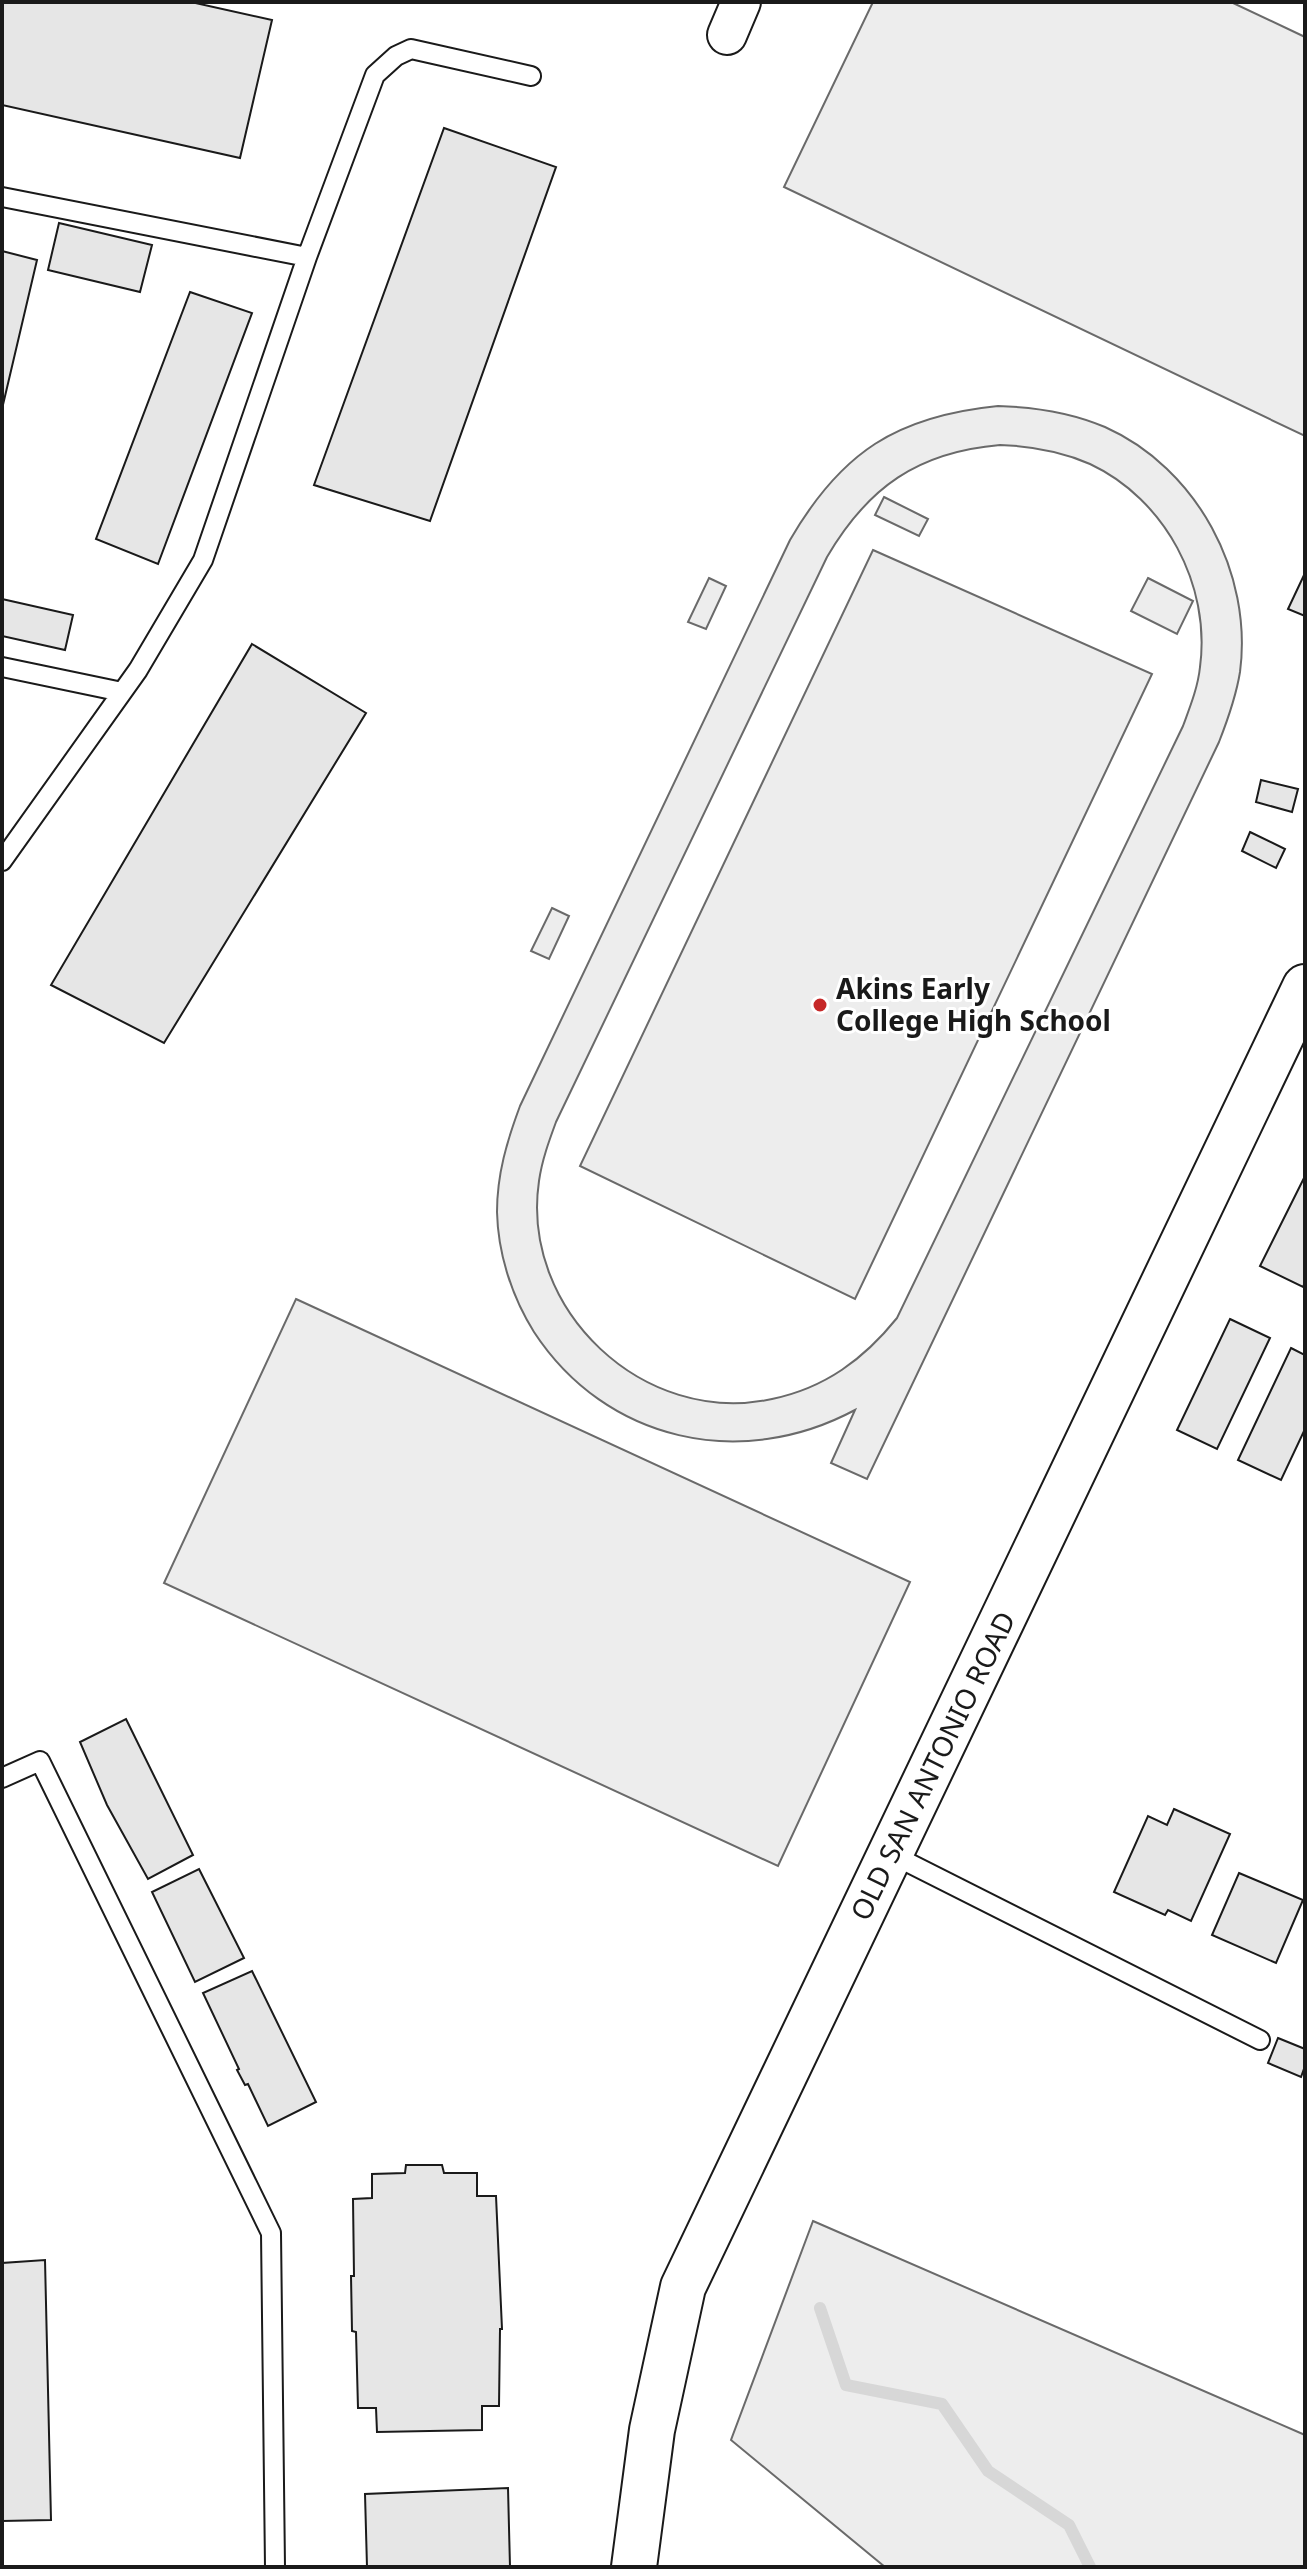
<svg xmlns="http://www.w3.org/2000/svg" width="1307" height="2569" font-family="'Noto Sans',sans-serif">
  <rect width="100%" height="100%" fill="#fff"/>
  <!-- green -->
  <path fill="#ededed" stroke="#6a6a6a" stroke-width="2" fill-rule="evenodd" d="M 873,2 L 1231,2 L 1305,37 L 1305,436 L 784,187 Z
    M 998,406 C 1035,407 1070,412 1105,427 C 1197,468 1253,573 1240,672 C 1236,697 1228,719 1219,742 L 867,1479 L 831,1463 L 855,1410 C 741,1471 606,1442 534,1332 C 512,1297 498,1254 497,1212 C 497,1174 507,1141 520,1106 L 790,540 C 841,452 897,416 998,406 ZM 1000,445 C 1031,446 1061,451 1090,464 C 1165,499 1211,585 1200,667 C 1198,687 1190,707 1183,726 L 897,1318 C 864,1359 825,1388 772,1399 C 644,1427 520,1310 539,1181 C 542,1160 549,1141 556,1122 L 827,557 C 868,487 918,452 1000,445 Z
    M 884,497 L 928,519 L 919,536 L 875,515 Z
    M 873,550 L 1152,674 L 855,1299 L 580,1166 Z
    M 709,578 L 726,586 L 706,629 L 688,622 Z
    M 1148,578 L 1193,601 L 1177,634 L 1131,611 Z
    M 552,908 L 569,916 L 549,959 L 531,951 Z
    M 296,1299 L 910,1582 L 778,1866 L 164,1583 Z
    M 813,2221 L 1305,2435 L 1305,2567 L 885,2567 L 731,2440 Z"/>
  <g fill="none" stroke-linecap="round" stroke-linejoin="round">
    <!-- stream -->
    <path stroke="#d7d7d7" stroke-width="12" d="M 820,2308 L 846,2385 L 942,2404 L 988,2471 L 1069,2525 L 1090,2567"/>
  </g>
  <!-- building -->
  <path fill="#e6e6e6" stroke="#1a1a1a" stroke-width="2" d="M 2,2 L 191,2 L 272,20 L 240,158 L 2,105 Z
    M 444,128 L 556,167 L 430,521 L 314,485 Z
    M 59,223 L 152,245 L 140,292 L 48,270 Z
    M 2,251 L 37,260 L 2,409 Z
    M 190,292 L 252,313 L 158,564 L 96,539 Z
    M 1305,573 L 1305,616 L 1288,609 Z
    M 2,599 L 73,615 L 65,650 L 2,636 Z
    M 252,644 L 366,713 L 164,1043 L 51,985 Z
    M 1261,780 L 1298,789 L 1292,812 L 1256,802 Z
    M 1250,832 L 1285,849 L 1276,868 L 1242,851 Z
    M 1305,1176 L 1305,1282 L 1303,1287 L 1260,1266 Z
    M 1230,1319 L 1270,1338 L 1217,1449 L 1177,1430 Z
    M 1291,1348 L 1305,1355 L 1305,1429 L 1281,1480 L 1238,1460 Z
    M 126,1719 L 193,1855 L 148,1879 L 107,1805 L 80,1742 Z
    M 1174,1809 L 1230,1834 L 1191,1921 L 1168,1910 L 1165,1915 L 1114,1892 L 1148,1816 L 1167,1825 Z
    M 199,1869 L 244,1958 L 195,1982 L 152,1892 Z
    M 1239,1873 L 1303,1900 L 1276,1963 L 1212,1935 Z
    M 252,1971 L 316,2102 L 268,2126 L 248,2084 L 245,2085 L 237,2070 L 239,2069 L 203,1993 Z
    M 1278,2038 L 1305,2049 L 1305,2066 L 1301,2077 L 1268,2063 Z
    M 406,2165 L 442,2165 L 444,2173 L 477,2173 L 477,2196 L 496,2196 L 502,2329 L 500,2329 L 499,2406 L 482,2406 L 482,2430 L 377,2432 L 376,2408 L 358,2408 L 356,2332 L 352,2331 L 351,2276 L 354,2276 L 353,2199 L 372,2198 L 372,2174 L 405,2173 Z
    M 45,2260 L 51,2520 L 2,2521 L 2,2263 Z
    M 508,2488 L 510,2567 L 367,2567 L 365,2494 Z"/>
  <g fill="none" stroke-linecap="round" stroke-linejoin="round">
    <!-- lane casing -->
    <g stroke="#1a1a1a" stroke-width="22">
      <path id="lane" d="M 2,197 L 307,257 L 203,560 L 138,670 L 2,861
        M 307,257 L 375,75 L 396,56 L 411,49 L 531,76
        M 2,667 L 122,692
        M 2,1778 L 40,1761 L 271,2233 L 275,2567
        M 891,1854 L 1260,2040"/>
    </g>
    <!-- street casing -->
    <g stroke="#1a1a1a" stroke-width="42">
      <path id="street" d="M 727,35 L 741,2"/>
    </g>
    <!-- secondary casing -->
    <g stroke="#1a1a1a" stroke-width="48">
      <path id="secondary" d="M 634,2567 L 652,2430 L 683,2287 L 1305,987"/>
    </g>
    <!-- lane -->
    <use href="#lane" stroke="#fff" stroke-width="18"/>
    <!-- street -->
    <use href="#street" stroke="#fff" stroke-width="38"/>
    <!-- secondary -->
    <use href="#secondary" stroke="#fff" stroke-width="44"/>
  </g>
  <!-- markers -->
  <circle fill="#c62828" stroke="#fff" stroke-width="3" cx="820" cy="1005" r="8"/>
  <g text-anchor="middle" stroke-width="6" stroke-linejoin="round" paint-order="stroke">
    <!-- poi labels -->
    <g font-size="28" font-weight="bold" fill="#1a1a1a" stroke="#fff" text-anchor="start">
      <text x="836" y="999">Akins Early<tspan x="836" dy="32">College High School</tspan></text>
    </g>
    <!-- street labels -->
    <g font-size="28" fill="#1a1a1a" stroke="#fff">
      <text transform="translate(933 1766) rotate(-64)" y="10">OLD SAN ANTONIO ROAD</text>
    </g>
  </g>
  <!-- border -->
  <rect width="1307" height="2569" fill="none" stroke="#1a1a1a" stroke-width="8"/>
</svg>
